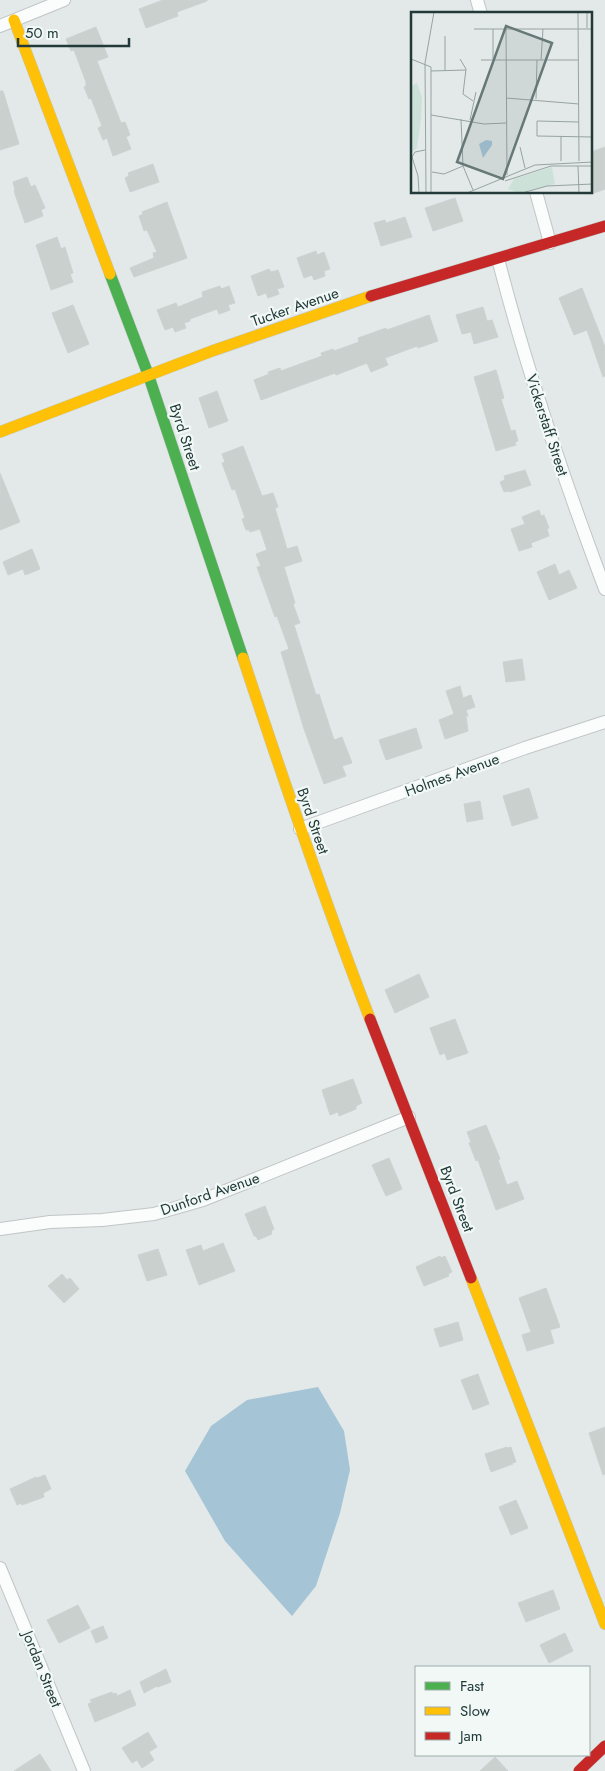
<svg xmlns="http://www.w3.org/2000/svg" width="605" height="1771" font-family="Jost,sans-serif">
  <rect width="100%" height="100%" fill="#e3e9e8"/>
  <!-- water -->
  <path fill="#a5c5d6" d="M 318,1387 L 344,1431 L 350,1470 L 340,1513 L 316,1586 L 292,1616 L 225,1541 L 185,1471 L 211,1426 L 247,1400 Z"/>
  <!-- building -->
  <path fill="#cad0ce" stroke="#ccd2d1" d="M 163,0 L 207,0 L 207,1 L 177,12 L 178,16 L 146,28 L 139,9 Z
    M 96,27 L 108,57 L 97,61 L 121,123 L 125,122 L 130,135 L 126,137 L 131,149 L 113,156 L 107,138 L 103,140 L 98,128 L 102,126 L 91,98 L 89,99 L 84,87 L 86,86 L 86,82 L 74,50 L 71,51 L 66,39 Z
    M 0,91 L 3,91 L 19,144 L 0,150 Z
    M 605,147 L 605,189 L 591,194 L 591,152 Z
    M 153,164 L 159,182 L 130,192 L 125,178 L 129,176 L 128,173 Z
    M 27,177 L 31,187 L 35,185 L 45,208 L 41,210 L 43,216 L 25,223 L 14,191 L 15,190 L 13,182 Z
    M 455,198 L 463,221 L 433,231 L 425,208 Z
    M 167,202 L 187,258 L 134,277 L 130,268 L 154,258 L 153,253 L 157,252 L 147,230 L 144,231 L 139,216 L 143,214 L 142,212 Z
    M 405,217 L 412,237 L 381,246 L 374,223 L 385,220 L 386,223 Z
    M 57,237 L 61,249 L 65,247 L 73,273 L 70,274 L 73,282 L 51,290 L 36,245 Z
    M 316,251 L 317,255 L 324,252 L 330,269 L 324,271 L 325,276 L 314,280 L 312,275 L 304,278 L 297,258 Z
    M 269,269 L 271,272 L 278,270 L 284,287 L 277,289 L 279,294 L 268,298 L 266,293 L 258,296 L 251,276 Z
    M 220,286 L 221,289 L 229,286 L 235,303 L 228,305 L 230,310 L 219,314 L 217,309 L 190,319 L 190,321 L 184,323 L 186,328 L 175,332 L 173,327 L 165,330 L 157,310 L 176,303 L 178,307 L 203,297 L 202,292 Z
    M 582,288 L 605,347 L 605,376 L 603,377 L 587,330 L 574,335 L 559,298 Z
    M 73,305 L 89,344 L 68,353 L 52,313 Z
    M 483,307 L 487,321 L 492,320 L 498,337 L 474,344 L 471,332 L 462,334 L 456,315 Z
    M 429,315 L 438,341 L 418,348 L 417,346 L 385,358 L 388,365 L 371,372 L 367,363 L 336,375 L 335,373 L 261,400 L 254,380 L 269,374 L 268,372 L 280,368 L 281,371 L 322,356 L 321,353 L 333,349 L 334,351 L 359,342 L 358,338 L 386,328 L 387,330 Z
    M 496,370 L 504,398 L 501,399 L 511,431 L 515,430 L 518,441 L 515,442 L 516,445 L 496,451 L 474,377 Z
    M 217,391 L 228,421 L 209,428 L 199,398 Z
    M 243,446 L 262,496 L 273,493 L 278,507 L 275,508 L 287,549 L 297,546 L 302,561 L 284,567 L 295,603 L 293,604 L 300,623 L 294,625 L 316,695 L 319,694 L 334,740 L 342,737 L 352,763 L 342,766 L 346,776 L 324,784 L 304,729 L 281,652 L 289,649 L 277,616 L 275,617 L 257,567 L 261,566 L 256,554 L 267,550 L 260,529 L 250,532 L 249,530 L 246,530 L 242,519 L 245,518 L 235,489 L 232,490 L 222,463 L 225,462 L 222,454 Z
    M 525,470 L 531,485 L 510,492 L 509,491 L 504,492 L 500,482 L 505,480 L 504,476 Z
    M 0,473 L 20,522 L 0,530 Z
    M 539,510 L 541,516 L 544,515 L 549,528 L 547,529 L 549,536 L 531,543 L 532,547 L 519,551 L 511,529 L 525,524 L 522,517 Z
    M 32,549 L 40,569 L 25,575 L 23,569 L 8,575 L 3,562 Z
    M 555,564 L 559,575 L 569,570 L 577,588 L 549,600 L 537,572 Z
    M 522,659 L 525,680 L 506,682 L 503,662 Z
    M 460,686 L 463,698 L 471,695 L 475,707 L 466,710 L 468,716 L 466,716 L 468,731 L 445,739 L 439,720 L 454,714 L 446,691 Z
    M 416,728 L 422,748 L 386,760 L 379,740 Z
    M 529,788 L 538,818 L 512,826 L 503,796 Z
    M 480,801 L 483,819 L 467,822 L 464,804 Z
    M 419,974 L 429,997 L 395,1013 L 385,990 Z
    M 455,1019 L 468,1053 L 447,1060 L 445,1053 L 440,1055 L 430,1028 Z
    M 353,1079 L 362,1103 L 356,1106 L 356,1109 L 339,1116 L 338,1112 L 330,1115 L 322,1090 Z
    M 486,1125 L 500,1159 L 498,1160 L 507,1185 L 517,1181 L 524,1199 L 496,1210 L 478,1160 L 476,1161 L 469,1143 L 471,1142 L 467,1132 Z
    M 389,1158 L 402,1189 L 386,1196 L 372,1165 Z
    M 265,1206 L 274,1229 L 271,1231 L 272,1234 L 258,1240 L 256,1236 L 254,1236 L 245,1214 Z
    M 223,1243 L 235,1271 L 199,1285 L 186,1250 L 201,1245 L 203,1251 Z
    M 158,1249 L 167,1275 L 147,1281 L 138,1255 Z
    M 440,1256 L 441,1258 L 445,1256 L 452,1272 L 448,1274 L 449,1276 L 424,1286 L 416,1267 Z
    M 62,1274 L 67,1280 L 70,1278 L 79,1289 L 64,1303 L 48,1286 Z
    M 546,1288 L 560,1327 L 550,1330 L 554,1343 L 527,1351 L 522,1335 L 531,1332 L 519,1298 Z
    M 458,1322 L 463,1340 L 440,1347 L 434,1329 Z
    M 478,1374 L 489,1404 L 473,1410 L 461,1380 Z
    M 605,1427 L 605,1474 L 603,1475 L 589,1433 Z
    M 507,1447 L 507,1448 L 511,1447 L 516,1462 L 512,1463 L 513,1464 L 491,1472 L 485,1454 Z
    M 45,1475 L 51,1489 L 43,1493 L 44,1497 L 22,1505 L 21,1503 L 17,1505 L 10,1489 L 36,1477 L 37,1478 Z
    M 516,1500 L 528,1528 L 511,1535 L 499,1507 Z
    M 553,1590 L 560,1609 L 526,1622 L 518,1603 Z
    M 78,1605 L 90,1628 L 59,1643 L 47,1620 Z
    M 103,1626 L 108,1638 L 96,1643 L 91,1631 Z
    M 565,1633 L 573,1651 L 549,1663 L 540,1645 Z
    M 166,1669 L 171,1682 L 158,1687 L 157,1686 L 144,1693 L 140,1682 Z
    M 130,1690 L 136,1705 L 95,1722 L 88,1704 L 92,1702 L 90,1700 L 112,1692 L 113,1694 L 116,1693 L 117,1696 Z
    M 148,1732 L 157,1747 L 149,1752 L 154,1760 L 142,1768 L 137,1760 L 132,1763 L 122,1748 Z
    M 40,1754 L 51,1771 L 14,1771 Z
    M 495,1757 L 508,1771 L 480,1771 Z"/>
  <g fill="none" stroke-linecap="round" stroke-linejoin="round">
    <!-- street casing -->
    <g stroke="#c0c6c5" stroke-width="14">
      <path id="street" d="M 477,0 L 481,14
        M 0,26 L 64,0
        M 536,192 L 550,243
        M 498,259 C 527,371 564,480 605,589
        M 300,829 L 525,748 L 605,722
        M 0,1229 L 50,1222 L 102,1220 L 154,1214 L 203,1200 L 409,1117
        M 0,1568 L 84,1771"/>
    </g>
    <!-- fast casing -->
    <g stroke="#bfc7c5" stroke-width="12">
      <path id="fast" d="M 110,274 L 148,374 L 243,658"/>
    </g>
    <!-- slow casing -->
    <g stroke="#bfc7c5" stroke-width="12">
      <path id="slow" d="M 14,20 L 110,274
        M 0,432 L 212,351 L 371,296
        M 243,658 C 283,779 324,900 370,1019
        M 471,1278 L 605,1624"/>
    </g>
    <!-- jam casing -->
    <g stroke="#bfc7c5" stroke-width="12">
      <path id="jam" d="M 371,296 L 605,226
        M 370,1019 L 471,1278
        M 579,1771 L 605,1746"/>
    </g>
    <!-- street -->
    <use href="#street" stroke="#fbfcfc" stroke-width="12"/>
    <!-- fast -->
    <use href="#fast" stroke="#4caf50" stroke-width="11"/>
    <!-- slow -->
    <use href="#slow" stroke="#ffc107" stroke-width="11"/>
    <!-- jam -->
    <use href="#jam" stroke="#c62828" stroke-width="11"/>
  </g>
  <g text-anchor="middle" stroke-width="4.5" stroke-linejoin="round" paint-order="stroke">
    <!-- street labels -->
    <g font-size="15" fill="#223b3a" stroke="#f1f8f6">
      <text transform="translate(295 307) rotate(-19)" y="5">Tucker Avenue</text>
      <text transform="translate(547 425) rotate(72)" y="5">Vickerstaff Street</text>
      <text transform="translate(185 437) rotate(72)" y="5">Byrd Street</text>
      <text transform="translate(452 775) rotate(-20)" y="5">Holmes Avenue</text>
      <text transform="translate(313 821) rotate(71)" y="5">Byrd Street</text>
      <text transform="translate(210 1194) rotate(-19)" y="5">Dunford Avenue</text>
      <text transform="translate(457 1199) rotate(69)" y="5">Byrd Street</text>
      <text transform="translate(42 1669) rotate(68)" y="5">Jordan Street</text>
    </g>
  </g>
  <!-- overview -->
  <g transform="translate(411 12)">
    <rect width="181" height="181" fill="#e3e9e8"/>
    <path d="M 6,71 L 11,85 L 10,107 L 6,136 L 0,141 L 0,74 ZM 141,155 L 144,172 L 108,181 L 97,177 L 103,167 Z" fill="#cce2d8"/>
    <path d="M 75,128 L 81,129 L 81,133 L 72,146 L 68,132 Z" fill="#a5c5d6"/>
    <path fill="none" stroke="#96a3a2" stroke-width="1" d="M 167,0 L 168,149M 176,0 L 176,16M 95,16 L 96,163M 63,17 L 182,17M 82,17 L 82,47M 0,47 L 20,55 L 20,181M 49,47 L 55,57 L 52,82 L 62,89M 70,48 L 167,48M 130,48 L 132,17M 34,58 L 34,24M 20,59 L 55,58M 95,86 L 168,92M 125,87 L 126,48M 20,103 L 73,112 L 95,111M 50,107 L 52,154 L 62,178M 59,108 L 65,80M 168,110 L 126,109 L 126,124 L 182,125M 150,124 L 150,149M 109,135 L 114,156M 167,154 L 168,181M 21,160 L 33,162 L 52,154M 94,169 L 140,154 L 182,154M 8,181 L 7,164 L 1,145 L 4,140 L 14,138M 15,181 L 14,51 L 23,0M 56,181 L 124,153 L 182,150M 111,181 L 136,174 L 182,172"/>
    <path fill="#667877" fill-opacity="0.15" stroke="#667877" stroke-width="2.5" d="M 95,14 L 141,31 L 92,167 L 46,150 Z"/>
    <rect width="181" height="181" fill="none" stroke="#223b3a" stroke-width="2.5"/>
  </g>
  <!-- legend -->
  <rect x="415" y="1666" width="175" height="90" fill="#f1f8f6" stroke="#9eacab"/>
  <rect x="425" y="1682" width="25" height="8" fill="#4caf50" stroke="#9eacab"/>
  <text x="460" y="1691" font-size="15" fill="#223b3a">Fast</text>
  <rect x="425" y="1707" width="25" height="8" fill="#ffc107" stroke="#9eacab"/>
  <text x="460" y="1716" font-size="15" fill="#223b3a">Slow</text>
  <rect x="425" y="1732" width="25" height="8" fill="#c62828" stroke="#9eacab"/>
  <text x="460" y="1741" font-size="15" fill="#223b3a">Jam</text>
  <!-- scale -->
  <path d="M18 38v8h111v-8" fill="none" stroke="#223b3a" stroke-width="2.5"/>
  <text x="25" y="38" font-size="15" fill="#223b3a" stroke="#f1f8f6" stroke-width="4" paint-order="stroke">50 m</text>
</svg>
